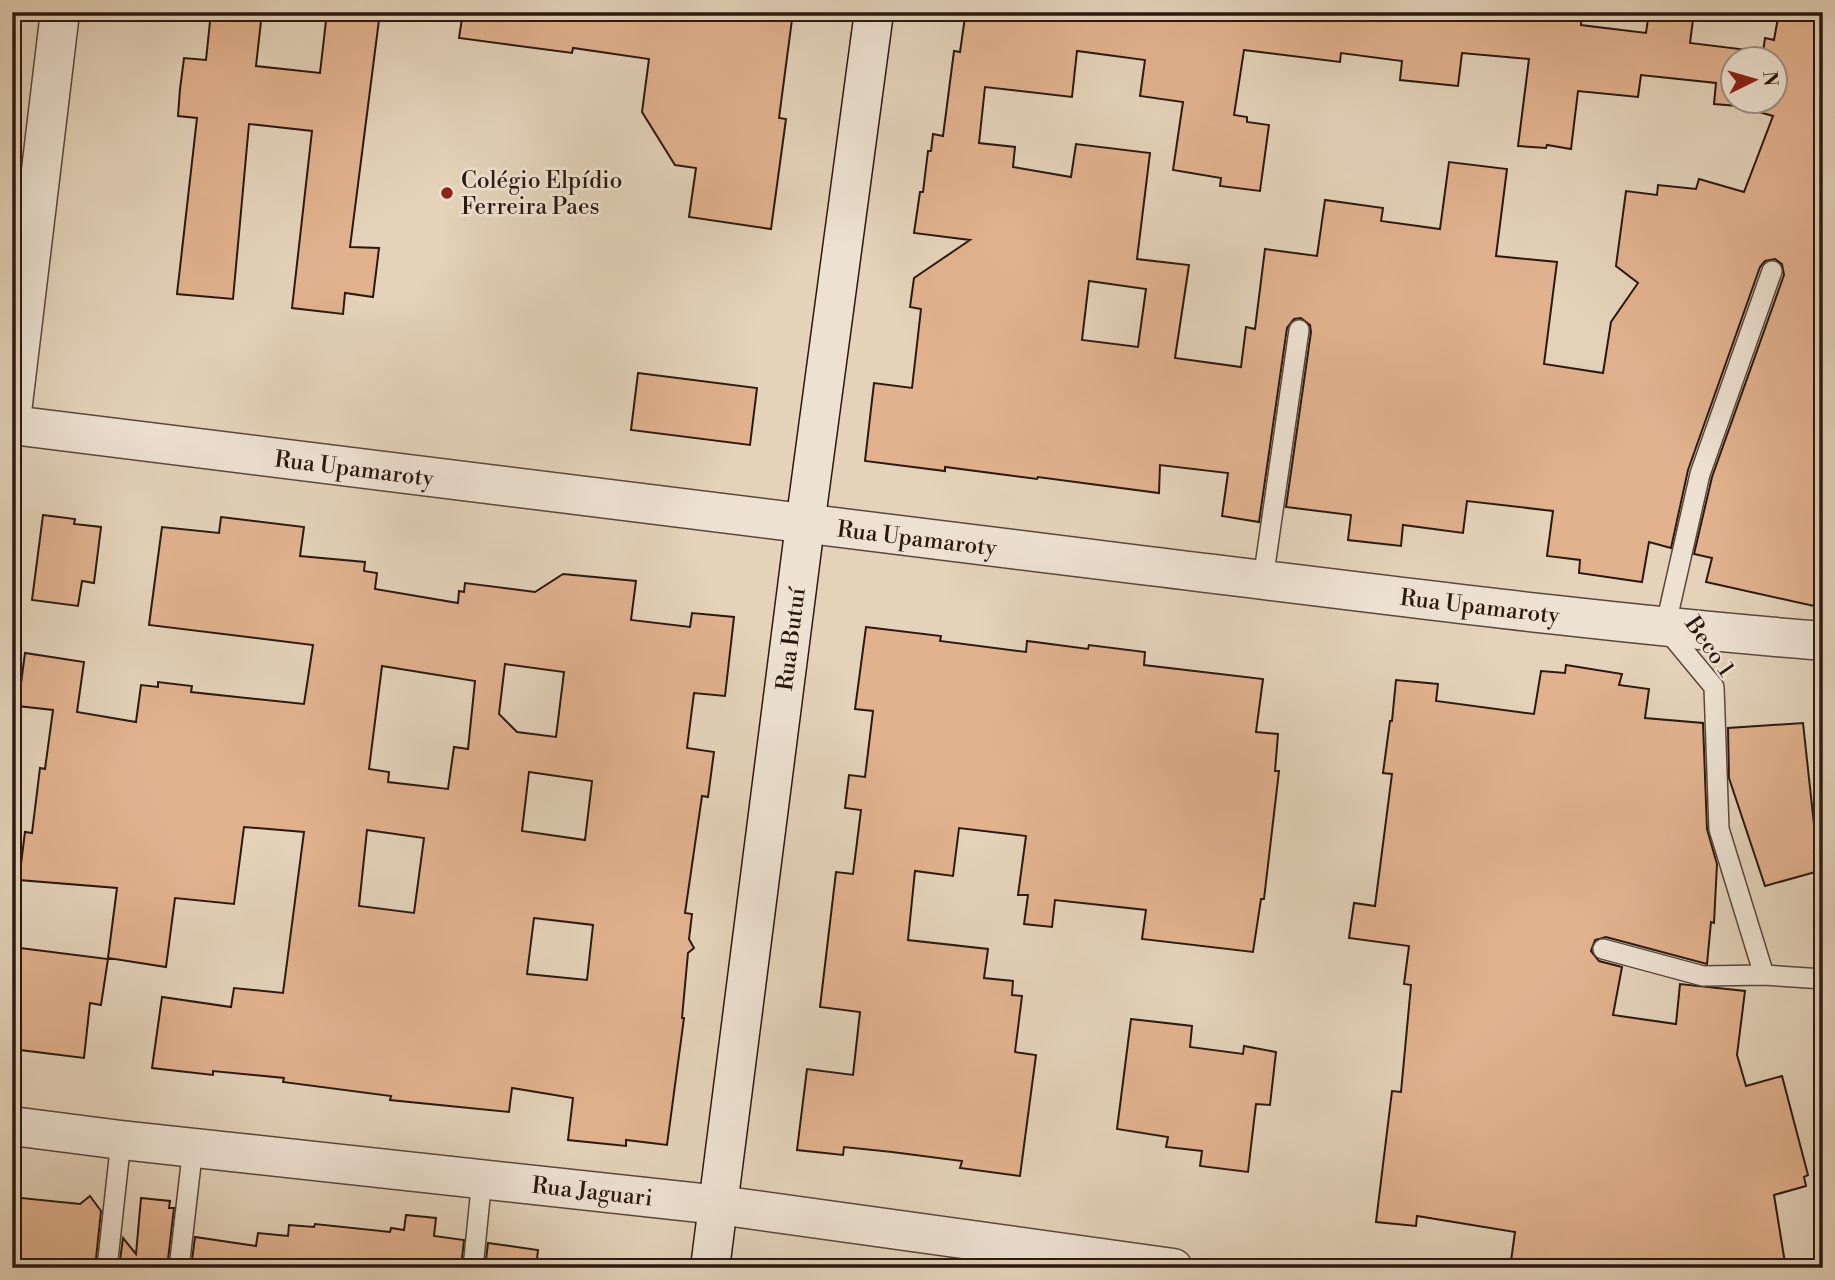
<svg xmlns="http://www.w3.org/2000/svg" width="1835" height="1280" font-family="'Libre Bodoni',serif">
  <rect width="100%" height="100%" fill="#e4d3ba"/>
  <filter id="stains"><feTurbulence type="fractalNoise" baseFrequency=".00286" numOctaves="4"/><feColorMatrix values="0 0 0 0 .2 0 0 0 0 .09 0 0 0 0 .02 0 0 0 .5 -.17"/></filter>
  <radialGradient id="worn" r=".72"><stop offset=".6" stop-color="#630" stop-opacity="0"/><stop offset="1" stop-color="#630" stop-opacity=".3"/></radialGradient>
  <!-- building -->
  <path fill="#e2b28f" stroke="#2c1811" stroke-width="2" fill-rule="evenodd" d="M 211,12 L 262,12 L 256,66 L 320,73 L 327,12 L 380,12 L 350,247 L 379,248 L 373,297 L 345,293 L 343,314 L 292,308 L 312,131 L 249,124 L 233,299 L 177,294 L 197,118 L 178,116 L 180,89 L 184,58 L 206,60 Z
    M 463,12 L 793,12 L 779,118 L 786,119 L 771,229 L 689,217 L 696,168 L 675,165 L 642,112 L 649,59 L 573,48 L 572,53 L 459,38 Z
    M 973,12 L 1582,12 L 1581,25 L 1646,33 L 1649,12 L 1694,12 L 1690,43 L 1763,52 L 1765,38 L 1774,40 L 1779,12 L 1823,12 L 1823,608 L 1706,582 L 1712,558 L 1694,554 L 1712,477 L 1784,275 L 1782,264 L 1775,259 L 1765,261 L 1760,267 L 1688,470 L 1671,548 L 1649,542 L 1642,582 L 1579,573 L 1580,560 L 1547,556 L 1553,511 L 1467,501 L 1463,533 L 1403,525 L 1401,546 L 1348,540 L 1351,515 L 1286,507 L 1311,332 L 1310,325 L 1301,318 L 1294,319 L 1287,328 L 1259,522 L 1222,516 L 1228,473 L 1160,465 L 1159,493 L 1038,477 L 1037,479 L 945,467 L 945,471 L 865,461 L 874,383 L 912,388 L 921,309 L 910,307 L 914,278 L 970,240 L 914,233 L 920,192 L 923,192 L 928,151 L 931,151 L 933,134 L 943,136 L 954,51 L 960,52 L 965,17 L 972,17 ZM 1244,50 L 1340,62 L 1341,53 L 1402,61 L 1400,80 L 1458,86 L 1462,53 L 1529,59 L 1518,146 L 1546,148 L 1547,145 L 1571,149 L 1578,91 L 1638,97 L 1641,75 L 1716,83 L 1714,104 L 1738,106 L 1773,116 L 1744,192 L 1699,179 L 1696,189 L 1658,185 L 1657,195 L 1626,191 L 1616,266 L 1638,283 L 1611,322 L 1603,373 L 1544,364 L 1557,262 L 1496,256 L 1507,169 L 1449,162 L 1440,229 L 1381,221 L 1383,208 L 1325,200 L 1317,256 L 1265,249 L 1255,329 L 1246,327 L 1241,367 L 1175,358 L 1189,265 L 1137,259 L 1150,153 L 1076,144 L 1071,177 L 1013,167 L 1015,147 L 979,143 L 985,87 L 1072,97 L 1077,51 L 1145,60 L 1140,96 L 1183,102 L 1173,170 L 1221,178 L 1220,186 L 1260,191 L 1269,125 L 1247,122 L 1247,117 L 1234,115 ZM 1733,60 L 1775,60 L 1775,102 L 1733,102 ZM 1089,281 L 1146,289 L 1138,347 L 1082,340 Z
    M 638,373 L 757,388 L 750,445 L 631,430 Z
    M 43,515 L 75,519 L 74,524 L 101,527 L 94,583 L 82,581 L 78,606 L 32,600 Z
    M 221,517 L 304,527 L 300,556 L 365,562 L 364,571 L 377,573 L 375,589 L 458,603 L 459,591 L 464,592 L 465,583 L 535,592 L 563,574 L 636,581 L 631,620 L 690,627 L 692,613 L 734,617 L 725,696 L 694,693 L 687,748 L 714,752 L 708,797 L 702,796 L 685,913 L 692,914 L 689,939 L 694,948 L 688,953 L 682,1018 L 684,1018 L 667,1145 L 626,1140 L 626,1146 L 568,1140 L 573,1098 L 512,1088 L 509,1112 L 390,1100 L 391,1096 L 283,1082 L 284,1078 L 213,1071 L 213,1075 L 152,1068 L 162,997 L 231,1007 L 234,988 L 283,993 L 304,832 L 244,827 L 234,904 L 175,898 L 166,967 L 108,958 L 117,888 L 19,880 L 25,832 L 32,833 L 40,768 L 45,769 L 53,710 L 18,706 L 25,653 L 84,662 L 77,712 L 136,722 L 141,685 L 158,687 L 158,682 L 192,686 L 191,692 L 304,704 L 313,645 L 149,625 L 162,527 L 219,533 ZM 505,664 L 564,672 L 556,737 L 517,732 L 499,714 ZM 382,666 L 475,681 L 468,749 L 454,747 L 448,789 L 388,782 L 389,772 L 369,769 ZM 529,772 L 592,781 L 585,840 L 522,831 ZM 367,830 L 424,838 L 414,913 L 359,906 ZM 534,918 L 593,925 L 587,980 L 527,974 Z
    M 866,627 L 941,636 L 940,641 L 1026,652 L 1027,641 L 1088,649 L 1089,645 L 1145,652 L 1144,665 L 1263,679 L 1256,732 L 1278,734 L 1275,771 L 1279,771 L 1264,899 L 1261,899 L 1253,952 L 1142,939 L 1146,910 L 1055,900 L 1052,927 L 1024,924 L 1028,895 L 1018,895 L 1026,836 L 959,828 L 953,876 L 915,871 L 908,940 L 988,949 L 984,978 L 1013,981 L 1012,995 L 1022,996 L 1015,1052 L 1036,1055 L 1020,1176 L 960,1168 L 962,1161 L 892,1152 L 844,1147 L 843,1155 L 797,1150 L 807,1069 L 853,1075 L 860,1012 L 820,1007 L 836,872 L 853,874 L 861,810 L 845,808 L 849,775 L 865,777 L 873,711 L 855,709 Z
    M 1566,665 L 1622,674 L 1619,685 L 1649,689 L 1645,718 L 1703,723 L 1707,829 L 1717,864 L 1714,923 L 1711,922 L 1707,964 L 1606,937 L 1595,940 L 1591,951 L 1599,961 L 1622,967 L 1613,1015 L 1676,1024 L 1680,984 L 1745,991 L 1737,1055 L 1746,1086 L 1782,1076 L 1808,1175 L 1804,1177 L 1806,1186 L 1774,1195 L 1785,1263 L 1758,1268 L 1510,1268 L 1515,1232 L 1417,1216 L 1416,1226 L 1376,1222 L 1392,1091 L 1401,1092 L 1411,985 L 1404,984 L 1409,946 L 1349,938 L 1354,903 L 1375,906 L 1392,774 L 1383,773 L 1390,721 L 1392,721 L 1396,680 L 1438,684 L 1436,701 L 1534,714 L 1541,671 L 1565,673 Z
    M 1803,723 L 1817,852 L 1814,852 L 1819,871 L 1765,886 L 1729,778 L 1728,728 Z
    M 12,947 L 108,959 L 101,1005 L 90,1003 L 84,1058 L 12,1049 Z
    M 1131,1019 L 1192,1026 L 1190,1047 L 1243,1054 L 1244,1046 L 1276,1052 L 1270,1105 L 1256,1104 L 1248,1172 L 1200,1166 L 1202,1151 L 1166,1147 L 1168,1137 L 1117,1129 Z
    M 90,1196 L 101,1211 L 95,1268 L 12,1268 L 12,1197 L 80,1204 Z
    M 141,1198 L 170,1201 L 169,1208 L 174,1208 L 167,1268 L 119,1268 L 123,1238 L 136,1254 Z
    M 406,1215 L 436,1218 L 434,1236 L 464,1240 L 461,1268 L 191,1268 L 195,1237 L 256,1246 L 258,1233 L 288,1236 L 289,1225 L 314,1227 L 315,1224 L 390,1232 L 391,1228 L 404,1230 Z
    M 488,1243 L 538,1250 L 536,1268 L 485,1268 Z"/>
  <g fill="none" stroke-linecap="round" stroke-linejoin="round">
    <!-- lane casing -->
    <g stroke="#5a473b" stroke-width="22">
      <path id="lane" d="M 1263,580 L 1299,330
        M 1603,949 L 1703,976 L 1764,975 L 1823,979
        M 1764,975 L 1719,829 L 1714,687 L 1665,628 L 1700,474 L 1772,271
        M 107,1268 L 121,1140
        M 179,1268 L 193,1147
        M 473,1268 L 482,1178"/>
    </g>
    <!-- street casing -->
    <g stroke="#5a473b" stroke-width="41">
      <g id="street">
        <path d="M 12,412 L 60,12"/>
        <path id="s1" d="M 12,425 C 391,473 770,521 1149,566 C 1373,593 1597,623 1823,641"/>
        <path id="s2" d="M 12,1126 L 121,1140 L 719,1205 L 1173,1268"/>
      </g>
    </g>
    <!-- secondary casing -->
    <g stroke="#2c1811" stroke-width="41">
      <g id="secondary">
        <path id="s3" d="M 710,1268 L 805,525 L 874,12"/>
      </g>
    </g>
    <!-- lane -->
    <use href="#lane" stroke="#ede2d2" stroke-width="19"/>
    <!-- street -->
    <use href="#street" stroke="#ede2d2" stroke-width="38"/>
    <!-- secondary -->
    <use href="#secondary" stroke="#ede2d2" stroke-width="38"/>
  </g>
  <!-- markers -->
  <circle fill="#8f2418" stroke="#ede2d2" stroke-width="2.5" cx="447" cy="193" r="7"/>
  <g text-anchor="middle" stroke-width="5" stroke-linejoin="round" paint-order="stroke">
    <!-- poi labels -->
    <g font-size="23" fill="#2c1811" stroke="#ede2d2" text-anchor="start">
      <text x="461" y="188">Colégio Elpídio<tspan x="461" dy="26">Ferreira Paes</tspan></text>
    </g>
    <!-- street labels -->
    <g font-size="23" fill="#2c1811" stroke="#ede2d2">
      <text dy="8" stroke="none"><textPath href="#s1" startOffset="345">Rua Upamaroty</textPath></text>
      <text dy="8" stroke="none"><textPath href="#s1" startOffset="912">Rua Upamaroty</textPath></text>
      <text dy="8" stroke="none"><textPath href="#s1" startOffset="1479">Rua Upamaroty</textPath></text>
      <text dy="8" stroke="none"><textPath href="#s3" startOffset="634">Rua Butuí</textPath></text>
      <text transform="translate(1710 646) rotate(55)" y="8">Beco 1</text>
      <text dy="8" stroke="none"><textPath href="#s2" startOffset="584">Rua Jaguari</textPath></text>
    </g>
  </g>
  <!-- margin -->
  <rect width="1835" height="1280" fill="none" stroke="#e4d3ba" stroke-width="42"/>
  <rect x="14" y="14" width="1807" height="1252" fill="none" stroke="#2c1811" stroke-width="3.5"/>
  <rect x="21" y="21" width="1793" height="1238" fill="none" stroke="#2c1811" stroke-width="2"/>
  <!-- north arrow -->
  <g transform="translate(1754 80) rotate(85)"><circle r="33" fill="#ede2d2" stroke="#a09185" stroke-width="2"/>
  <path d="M0-5L12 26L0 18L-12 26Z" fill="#8f2418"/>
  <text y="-10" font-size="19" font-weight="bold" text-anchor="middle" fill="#2c1811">N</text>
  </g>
  <rect width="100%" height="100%" filter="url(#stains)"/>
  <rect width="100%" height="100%" fill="url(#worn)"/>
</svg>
